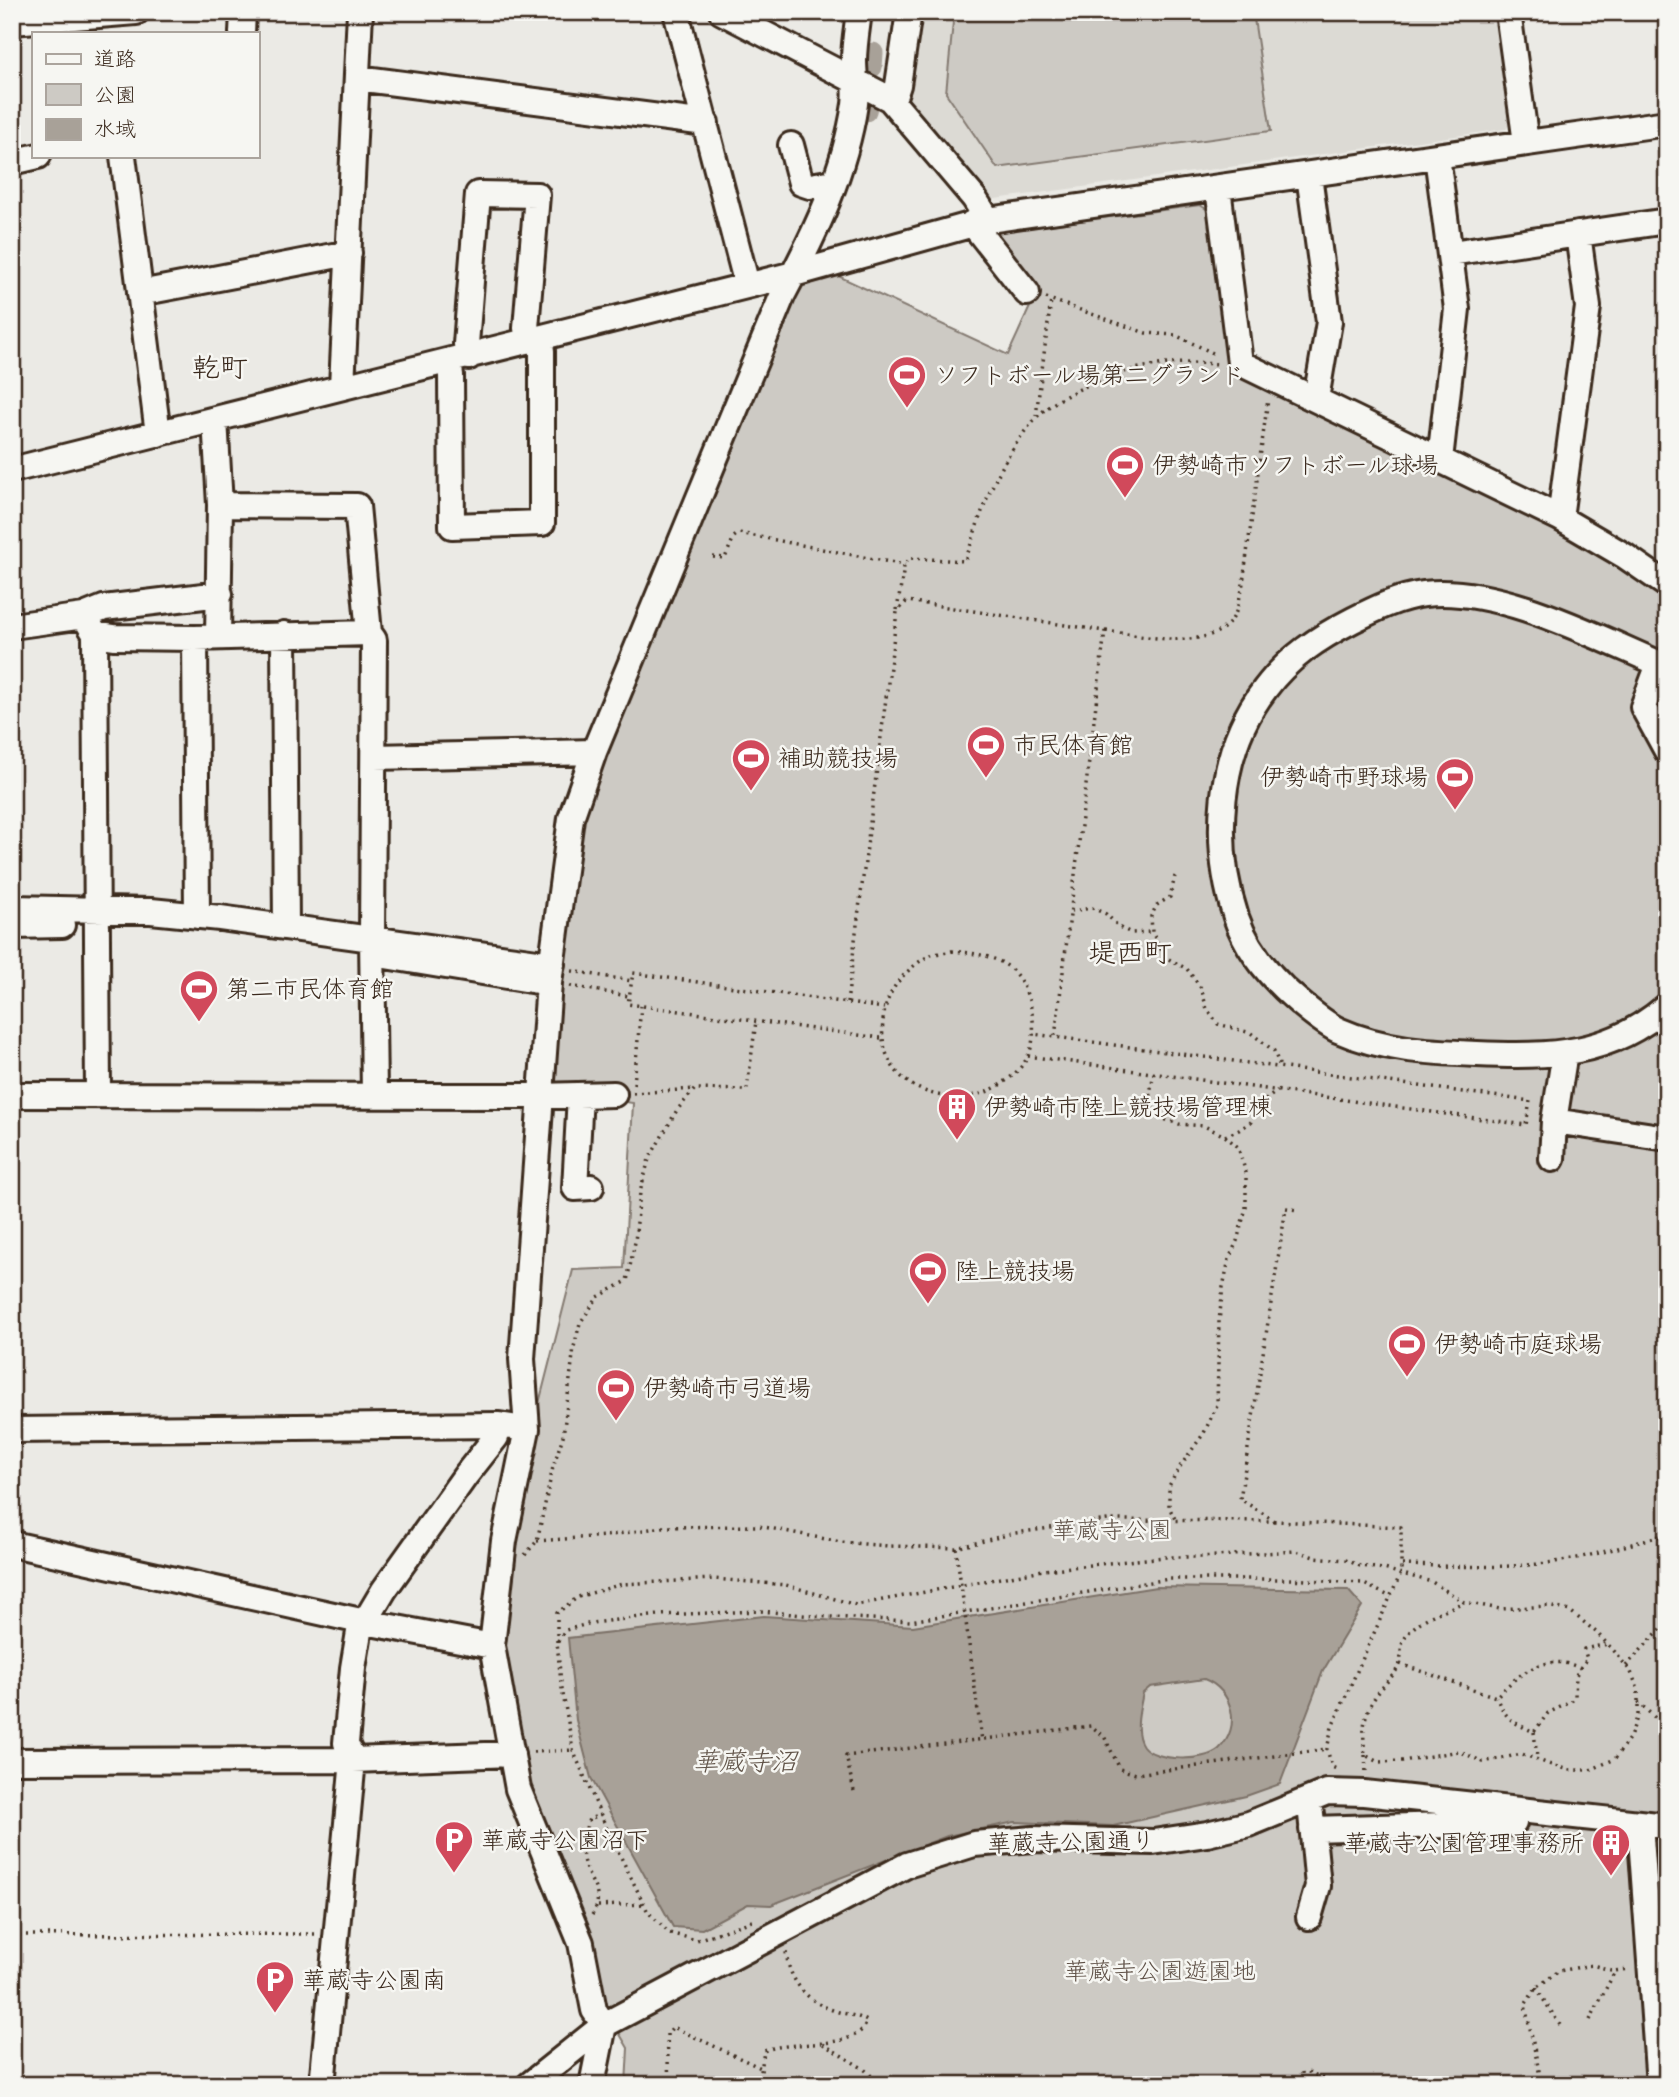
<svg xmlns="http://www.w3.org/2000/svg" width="1679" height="2097" font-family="'Balsamiq Sans','Klee One',sans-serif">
  <rect width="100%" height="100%" fill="#ebeae5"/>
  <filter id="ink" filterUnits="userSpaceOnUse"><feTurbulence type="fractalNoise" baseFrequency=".0143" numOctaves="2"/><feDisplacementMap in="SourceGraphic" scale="14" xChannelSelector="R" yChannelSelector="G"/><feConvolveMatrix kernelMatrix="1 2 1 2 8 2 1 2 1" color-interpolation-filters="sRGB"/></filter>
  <g filter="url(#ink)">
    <!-- built -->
    <path fill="#dcdad4" d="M 921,12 L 1499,12 L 1514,118 L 1506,129 L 995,199 L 989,198 L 910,103 L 909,91 Z"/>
    <!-- green -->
    <path fill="#cdcac4" stroke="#847a71" stroke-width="2" d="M 954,12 L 1253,12 L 1271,131 L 997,168 L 946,93 Z
      M 1200,205 L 1211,212 L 1233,370 L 1511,499 L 1667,593 L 1667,1815 L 1630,1812 L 1649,2085 L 626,2085 L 628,2048 L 601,2002 L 530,1800 L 498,1632 L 533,1427 L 573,1270 L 624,1268 L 633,1103 L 548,1091 L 581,808 L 793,283 L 832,273 L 1008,355 L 1034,298 L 993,239 L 997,232 Z"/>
    <!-- water -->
    <path fill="#a8a198" stroke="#7c7167" stroke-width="2" fill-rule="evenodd" d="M 1156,1587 L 1348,1590 L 1362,1606 L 1323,1671 L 1280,1784 L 1246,1796 L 1113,1826 L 1015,1822 L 947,1836 L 771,1905 L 748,1904 L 702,1929 L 673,1927 L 591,1778 L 576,1720 L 568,1638 L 764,1616 L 913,1626 ZM 1204,1679 C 1233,1690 1242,1727 1219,1749 C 1205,1762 1155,1762 1143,1746 C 1133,1732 1140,1708 1143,1693 L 1150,1687 Z"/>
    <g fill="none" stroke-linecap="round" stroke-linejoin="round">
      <!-- canal -->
      <path stroke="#a8a198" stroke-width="21" d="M 872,67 L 873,53
        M 866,111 L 868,102"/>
      <!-- minor casing -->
      <g stroke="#3b2a1e" stroke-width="30">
        <path id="minor" d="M 676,12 L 747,285
          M 722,12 L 890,99 L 974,198 L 988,220
          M 1508,12 L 1526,143
          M 12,22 L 136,12
          M 242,33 L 243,12
          M 357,78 L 706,123
          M 890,99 L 895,94 L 898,85 L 909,12
          M 791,145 L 801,183 L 810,186 L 834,182
          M 123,156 L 158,434
          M 1437,156 L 1457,309 L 1441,451 L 1437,457
          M 12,162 L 38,156
          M 1309,175 L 1329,322 L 1316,399
          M 1218,188 L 1240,363 L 1560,518 L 1625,556 L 1667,585
          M 972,223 L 1027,293
          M 1451,253 L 1667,221
          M 140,293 L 349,253
          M 469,357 L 466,344 L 478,194 L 537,195 L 526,328 L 528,341
          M 449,362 L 451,375 L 452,526 L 542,523 L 542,351 L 540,338
          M 342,386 L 360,12
          M 215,419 L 220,505 L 218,637
          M 12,470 L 794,274 L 988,220 L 1667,123
          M 220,505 L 357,506 L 369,633
          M 1560,518 L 1588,307 L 1578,234
          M 84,616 L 104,608 L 220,594
          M 12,626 L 84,616 L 95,634 L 98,1095
          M 95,634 L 114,637 L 195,638 L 369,633 L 374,640 L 372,937 L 374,1095
          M 284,634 L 286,927
          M 195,638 L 197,916
          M 1659,664 L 1643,707 L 1667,751
          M 1667,667 C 1598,638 1499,585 1424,594 C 1399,597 1375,609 1353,620 C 1318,638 1288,658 1265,689 C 1217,751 1212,845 1236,917 C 1247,950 1273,980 1299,1002 C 1311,1012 1324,1023 1338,1030 C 1383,1050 1429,1052 1477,1054 C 1550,1057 1610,1056 1667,1006
          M 374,757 L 594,752
          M 12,908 L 151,911 L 220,918 L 552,964
          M 12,926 L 62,925
          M 373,954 L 549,983
          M 12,1095 L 540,1096 L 614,1094
          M 580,1095 L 575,1188 L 591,1187
          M 1554,1121 L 1667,1138
          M 1552,1159 L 1554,1121 L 1565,1052
          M 12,1430 L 499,1425 L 512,1427
          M 12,1544 L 365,1622 L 492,1646
          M 12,1761 L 353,1760 L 512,1754
          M 1640,1824 L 1659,2085
          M 1312,1829 L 1514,1823
          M 1309,1917 L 1318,1886 L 1311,1814
          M 322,2085 L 353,1760 L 346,1743 L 353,1668 L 359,1632 L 384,1590 L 466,1475 L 496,1437 L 499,1425
          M 529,2085 L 604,2025 L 907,1865 L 974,1844 L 1033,1839 L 1153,1842 L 1207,1834 L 1249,1824 L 1327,1792 L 1364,1793 L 1667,1826
          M 592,2085 L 604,2025 L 594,2010 L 581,1943 L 518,1789 L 492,1646 L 504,1541 L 527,1429 L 522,1359 L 549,983 L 571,818 L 594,752 L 783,294 C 815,234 845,171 855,104 C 857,89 854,75 854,61 C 854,45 857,28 859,12"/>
      </g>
      <!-- path -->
      <path stroke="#3b2a1e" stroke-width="3.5" stroke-dasharray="2 5" stroke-linecap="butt" d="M 1046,298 L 1146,333 L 1175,335 L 1217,355
        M 1036,416 L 1051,300
        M 713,557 L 725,558 L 734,537 L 739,533 L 905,565
        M 897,610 L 904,567 L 909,558 L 965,561 C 975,534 982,506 995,481 C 1005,460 1020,435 1036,418 C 1057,394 1120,370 1151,366 C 1174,362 1198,363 1221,364
        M 1106,631 C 1140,635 1214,654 1234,616 C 1238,609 1239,598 1242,590 L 1268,399
        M 1175,876 L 1170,897 L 1157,905 L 1151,916 L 1152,932 L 1165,957 L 1187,969 L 1201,988 L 1207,1009 L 1218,1024 L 1251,1033 L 1274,1051 L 1280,1067
        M 1071,911 L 1092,908 L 1106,914 L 1119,927 L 1131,933 L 1151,932
        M 952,951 C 973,953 996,955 1012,970 C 1031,989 1040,1031 1028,1056 C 1020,1073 997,1090 979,1094 C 928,1106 877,1078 883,1021 C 885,1002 892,987 905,974 C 912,967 922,959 931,955 C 937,953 945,953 952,951 Z
        M 572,971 L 632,981
        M 570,986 L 628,996
        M 847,1003 L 897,612 L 907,601 L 1105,631 L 1055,1037
        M 881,1038 L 628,1004 L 633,973 L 884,1008
        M 1028,1056 L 1526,1125 L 1530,1101 L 1033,1034
        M 1154,1073 L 1149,1098 L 1154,1116 L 1179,1124 L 1204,1126 L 1225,1136 L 1238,1147 L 1246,1173 L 1246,1208 L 1237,1241 L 1229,1259 L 1223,1287 L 1219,1321 L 1217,1405 L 1204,1433 L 1179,1468 L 1169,1486 L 1169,1507 L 1176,1521
        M 634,1084 L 641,1006
        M 633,1093 L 695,1089
        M 1225,1136 L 1239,1130 L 1251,1122 L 1263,1102 L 1277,1091
        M 1275,1521 L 1240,1499 L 1286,1208 L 1298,1210
        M 537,1541 L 605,1536 L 663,1527 L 759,1526 L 841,1542 L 888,1546 L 956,1548 L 1015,1533 L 1108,1520 L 1276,1521 L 1401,1527 L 1401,1573 L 1332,1727 L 1327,1749 L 1332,1767 L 1337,1769
        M 956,1548 L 982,1741
        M 525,1555 L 537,1541 L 553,1467 L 563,1436 L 574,1347 L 580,1323 L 598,1297 L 627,1281 L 635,1242 L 640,1192 L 649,1159 L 677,1110 L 695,1089 L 747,1090 L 756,1021
        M 1402,1565 C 1450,1566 1499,1569 1547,1563 C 1588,1558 1627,1545 1667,1534
        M 557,1642 L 557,1613 L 578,1597 L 622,1584 L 714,1579 L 786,1585 L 856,1605 L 1043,1570 L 1164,1557 L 1200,1557 L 1296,1551 L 1314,1557 L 1346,1560 L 1360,1566 L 1384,1569 L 1432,1582 L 1464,1602 L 1500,1609 L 1548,1606 L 1570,1611 L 1596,1632 L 1615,1652 L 1631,1672 L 1638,1689 L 1638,1715 L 1630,1737 L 1615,1759 L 1590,1770 L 1571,1770 L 1554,1766 L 1522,1754 L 1483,1762 L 1459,1751 L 1403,1761 L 1378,1762 L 1365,1755 C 1362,1726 1363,1711 1382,1688 C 1387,1681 1395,1674 1399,1666 C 1402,1660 1400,1651 1402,1645 C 1411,1619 1442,1612 1464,1602
        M 1400,1664 L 1496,1697 C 1519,1673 1546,1652 1580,1668 L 1576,1675 L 1575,1696 L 1571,1702 L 1548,1713 L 1534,1732 C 1512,1722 1506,1719 1496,1697
        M 1626,1666 L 1667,1622
        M 1580,1668 L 1587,1659 L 1584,1649 L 1608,1644
        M 1638,1702 L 1667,1729
        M 1534,1732 L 1537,1758
        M 533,1752 L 573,1750
        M 1365,1755 L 1366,1773
        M 854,1791 L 846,1756 L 1091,1726 L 1104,1736 L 1120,1769 L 1136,1774 L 1327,1749
        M 598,1906 L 644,1904
        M 592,1915 C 606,1894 589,1883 584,1863 C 580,1848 584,1833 589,1819 L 600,1815
        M 752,1921 L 697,1940 L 669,1933 L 648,1912 L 606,1827 L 573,1750 L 561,1683 L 557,1642 L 566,1630 L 591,1623 L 659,1615 L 761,1611 L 813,1616 L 910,1621 L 1169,1579 L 1289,1579 L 1362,1583 L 1391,1597
        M 12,1935 L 316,1934
        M 1536,1988 L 1560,2025
        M 1590,2020 L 1615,1971
        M 823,2044 L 864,2069 L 881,2085
        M 1302,2072 L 1303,2085
        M 1308,2072 L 1340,2085
        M 1585,2081 L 1585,2085
        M 669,2085 L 667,2034 L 673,2027 L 761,2068
        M 759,2085 L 764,2051 C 790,2039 858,2052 867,2021 C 860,2017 855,2016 847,2014 C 812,2007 790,1986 786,1952
        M 1542,2085 L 1525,2005 L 1536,1988 L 1559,1971 L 1592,1965 L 1615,1971 L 1629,1969"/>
      <!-- minor -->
      <use href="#minor" stroke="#f6f6f2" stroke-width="24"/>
    </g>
  </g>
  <!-- icons -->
  <defs>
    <g id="stadium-pin" transform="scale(2.0125)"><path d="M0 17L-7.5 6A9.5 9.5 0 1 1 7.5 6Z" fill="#d1495b" stroke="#f6f6f2"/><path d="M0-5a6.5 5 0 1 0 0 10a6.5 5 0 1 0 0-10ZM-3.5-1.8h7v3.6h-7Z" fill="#fff"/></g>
    <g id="building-pin" transform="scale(2.0125)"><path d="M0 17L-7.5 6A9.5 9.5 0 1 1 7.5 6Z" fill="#d1495b" stroke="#f6f6f2"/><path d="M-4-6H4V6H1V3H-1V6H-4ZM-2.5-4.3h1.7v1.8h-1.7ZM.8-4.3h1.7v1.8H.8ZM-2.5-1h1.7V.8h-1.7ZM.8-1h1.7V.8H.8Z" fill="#fff"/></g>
    <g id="parking-pin" transform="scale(2.0125)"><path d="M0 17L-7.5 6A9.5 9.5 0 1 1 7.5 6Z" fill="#d1495b" stroke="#f6f6f2"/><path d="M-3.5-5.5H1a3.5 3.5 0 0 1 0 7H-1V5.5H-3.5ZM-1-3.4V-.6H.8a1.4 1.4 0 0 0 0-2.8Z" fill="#fff"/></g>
  </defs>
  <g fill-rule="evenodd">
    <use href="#stadium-pin" x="907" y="375"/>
    <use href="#stadium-pin" x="1125" y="465"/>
    <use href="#stadium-pin" x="986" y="745"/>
    <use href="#stadium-pin" x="751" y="758"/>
    <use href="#stadium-pin" x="1455" y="777"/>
    <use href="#stadium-pin" x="199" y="989"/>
    <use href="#building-pin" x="957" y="1107"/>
    <use href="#stadium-pin" x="928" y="1271"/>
    <use href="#stadium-pin" x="1407" y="1344"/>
    <use href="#stadium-pin" x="616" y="1388"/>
    <use href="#parking-pin" x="454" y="1840"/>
    <use href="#building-pin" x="1611" y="1843"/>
    <use href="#parking-pin" x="275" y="1980"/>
  </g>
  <g text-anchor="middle" stroke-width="5" stroke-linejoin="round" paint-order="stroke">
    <!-- poi labels -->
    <g font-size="24" fill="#3b2a1e" stroke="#f6f6f2" text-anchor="start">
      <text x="934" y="383">ソフトボール場第二グランド</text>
      <text x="1152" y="473">伊勢崎市ソフトボール球場</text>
      <text x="1013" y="753">市民体育館</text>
      <text x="778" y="766">補助競技場</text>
      <text x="1428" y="785" text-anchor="end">伊勢崎市野球場</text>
      <text x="226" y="997">第二市民体育館</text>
      <text x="984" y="1115">伊勢崎市陸上競技場管理棟</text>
      <text x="955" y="1279">陸上競技場</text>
      <text x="1434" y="1352">伊勢崎市庭球場</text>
      <text x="643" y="1396">伊勢崎市弓道場</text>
      <text x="481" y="1848">華蔵寺公園沼下</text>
      <text x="1584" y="1851" text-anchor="end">華蔵寺公園管理事務所</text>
      <text x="302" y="1988">華蔵寺公園南</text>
    </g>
    <!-- park labels -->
    <g font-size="24" fill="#605248" stroke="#f6f6f2">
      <text x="1112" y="1538">華蔵寺公園</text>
      <text x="1160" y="1979">華蔵寺公園遊園地</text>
    </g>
    <!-- street labels -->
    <g font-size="24" fill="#3b2a1e" stroke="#f6f6f2">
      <text transform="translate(1071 1842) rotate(-1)" y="8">華蔵寺公園通り</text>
    </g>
    <!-- water labels -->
    <g font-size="26" font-style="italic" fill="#615449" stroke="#f6f6f2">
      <text x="745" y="1770">華蔵寺沼</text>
    </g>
    <!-- quarter labels -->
    <g font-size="28" fill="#3b2a1e" stroke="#f6f6f2">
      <text x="220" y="377">乾町</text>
      <text x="1130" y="962">堤西町</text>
    </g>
  </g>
  <!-- margin -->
  <rect width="1679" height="2097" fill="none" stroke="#f6f6f2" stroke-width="42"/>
  <rect x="21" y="21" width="1637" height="2055" fill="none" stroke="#3b2a1e" stroke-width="2.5" filter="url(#ink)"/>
  <!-- legend -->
  <rect x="32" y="32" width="228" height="126" fill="#f6f6f2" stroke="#aba49d" stroke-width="2"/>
  <rect x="46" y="54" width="35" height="10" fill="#f6f6f2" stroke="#aba49d" stroke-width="2"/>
  <text x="94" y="66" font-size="21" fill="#3b2a1e">道路</text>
  <rect x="46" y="84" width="35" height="21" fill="#cdcac4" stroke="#aba49d" stroke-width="2"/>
  <text x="94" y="102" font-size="21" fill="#3b2a1e">公園</text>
  <rect x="46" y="119" width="35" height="21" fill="#a8a198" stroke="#aba49d" stroke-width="2"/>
  <text x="94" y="136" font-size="21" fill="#3b2a1e">水域</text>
</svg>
